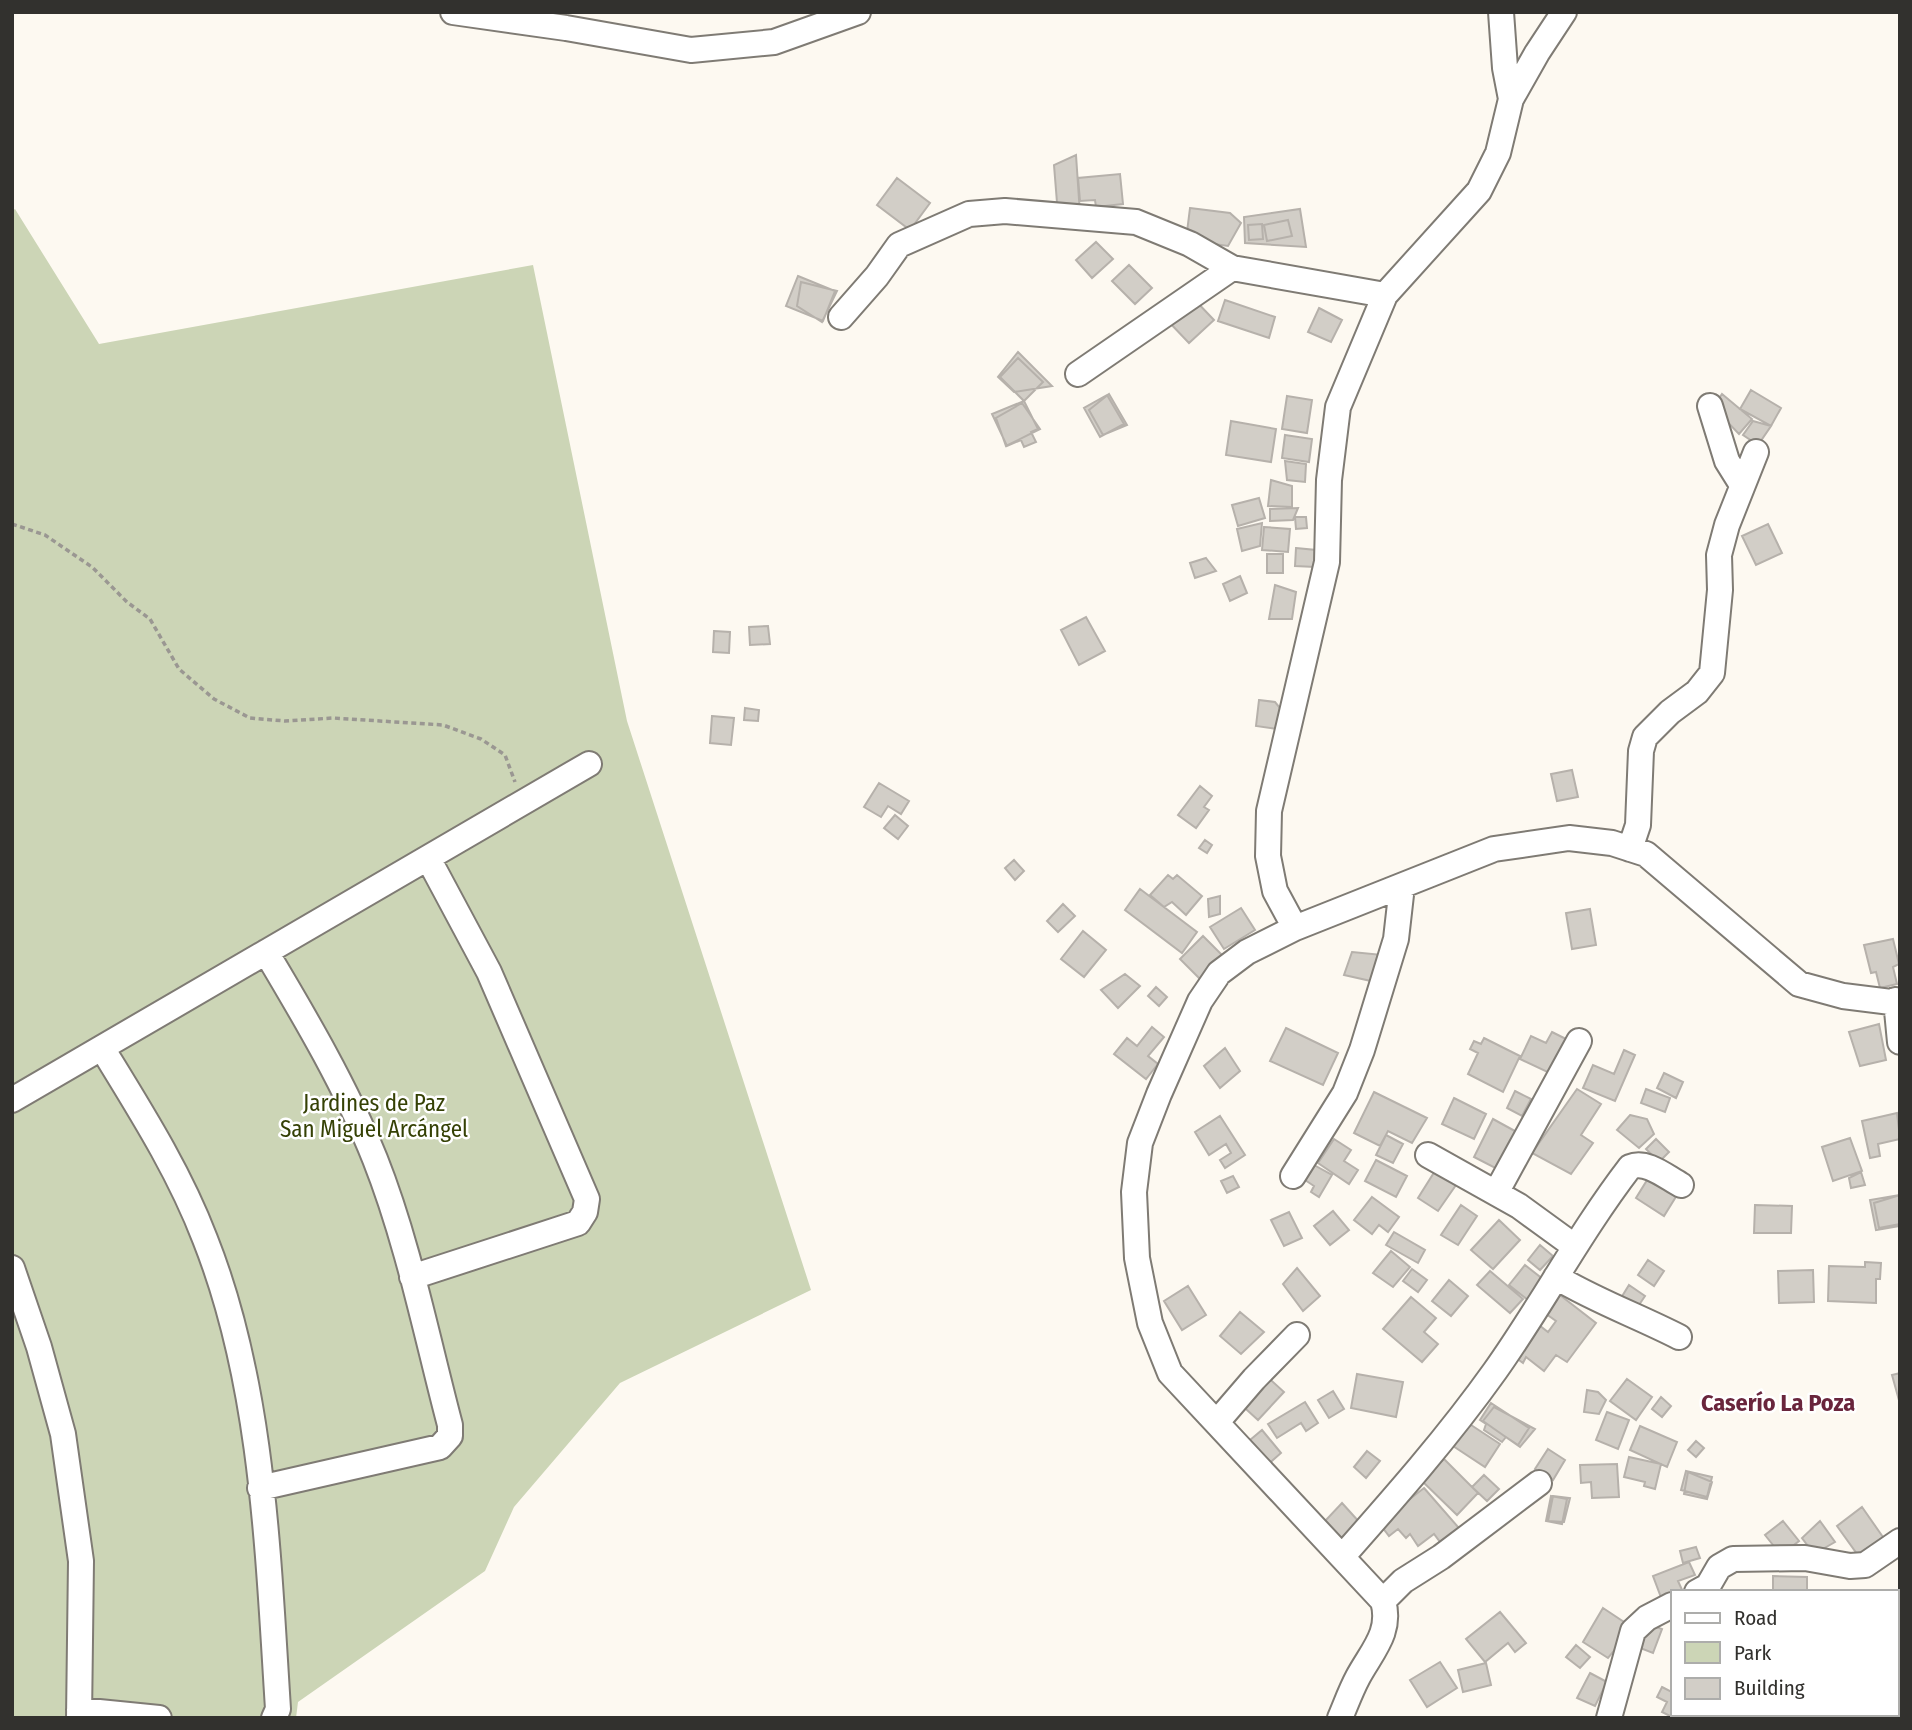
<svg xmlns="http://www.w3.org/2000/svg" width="1912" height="1730" font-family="'Fira Sans Condensed',sans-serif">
  <rect width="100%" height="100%" fill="#fdf9f1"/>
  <!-- green -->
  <path fill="#ccd5b6" d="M 15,209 L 99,344 L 533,265 L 627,721 L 811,1290 L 620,1383 L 514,1507 L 485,1571 L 298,1702 L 296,1718 L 12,1718 L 12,211 Z"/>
  <!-- building -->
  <path fill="#d2cec7" stroke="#b6b1ab" stroke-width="2" d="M 1076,155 L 1080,214 L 1058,215 L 1054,165 Z
    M 1120,174 L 1123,204 L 1096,207 L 1095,200 L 1080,201 L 1078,178 Z
    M 897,178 L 930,203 L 910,230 L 877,205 Z
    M 1190,208 L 1230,213 L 1241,223 L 1228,246 L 1186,240 Z
    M 1300,209 L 1306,247 L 1245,243 L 1244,217 Z
    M 1288,220 L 1292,236 L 1267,241 L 1264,225 Z
    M 1262,224 L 1263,239 L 1249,240 L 1248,225 Z
    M 1096,242 L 1113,259 L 1092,278 L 1076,260 Z
    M 1129,265 L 1152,288 L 1135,304 L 1112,281 Z
    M 798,276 L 835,291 L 823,321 L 786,306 Z
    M 801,282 L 837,291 L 822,322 L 797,306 Z
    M 1192,297 L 1214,320 L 1189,343 L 1167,320 Z
    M 1225,300 L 1275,317 L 1269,338 L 1218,321 Z
    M 1319,308 L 1342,320 L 1331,342 L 1308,332 Z
    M 1018,352 L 1052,386 L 1014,392 L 998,377 Z
    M 1018,358 L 1043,382 L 1024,401 L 1000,377 Z
    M 1751,390 L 1781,408 L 1771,426 L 1740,409 Z
    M 1109,394 L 1127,425 L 1103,435 L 1089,410 Z
    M 1722,394 L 1752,419 L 1739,434 L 1713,407 Z
    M 1107,395 L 1124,424 L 1100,437 L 1084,408 Z
    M 1287,396 L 1312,400 L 1307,433 L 1282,429 Z
    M 1024,401 L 1038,429 L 1031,432 L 1036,442 L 1024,447 L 1021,440 L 1007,446 L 992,414 Z
    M 1022,403 L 1040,429 L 1006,446 L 996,418 Z
    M 1231,421 L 1276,429 L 1271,462 L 1226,455 Z
    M 1753,421 L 1771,426 L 1758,445 L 1743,435 Z
    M 1285,435 L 1312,439 L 1309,462 L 1282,458 Z
    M 1285,461 L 1306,464 L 1305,482 L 1287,480 Z
    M 1271,480 L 1292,486 L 1292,507 L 1268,506 Z
    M 1259,498 L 1265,518 L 1238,526 L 1232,505 Z
    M 1298,508 L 1293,520 L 1270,521 L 1270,509 Z
    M 1295,517 L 1306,517 L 1307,528 L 1296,529 Z
    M 1262,523 L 1260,546 L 1242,551 L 1237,529 Z
    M 1768,524 L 1782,553 L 1756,565 L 1742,536 Z
    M 1264,527 L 1290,529 L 1288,552 L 1262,550 Z
    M 1296,548 L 1316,550 L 1315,567 L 1295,566 Z
    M 1267,554 L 1283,554 L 1283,573 L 1267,573 Z
    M 1206,558 L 1216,571 L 1195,578 L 1190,563 Z
    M 1240,576 L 1247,593 L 1230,601 L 1223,584 Z
    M 1275,585 L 1296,592 L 1292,619 L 1269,619 Z
    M 1086,617 L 1105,651 L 1079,665 L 1061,630 Z
    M 768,626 L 770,644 L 750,645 L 749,627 Z
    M 714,631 L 730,632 L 729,653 L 713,652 Z
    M 1259,700 L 1275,702 L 1280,708 L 1278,729 L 1256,726 Z
    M 745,708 L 759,710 L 758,721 L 744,720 Z
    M 712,716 L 734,718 L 731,745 L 710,743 Z
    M 1572,770 L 1578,797 L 1557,801 L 1551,774 Z
    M 879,783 L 909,801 L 901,814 L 888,806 L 881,817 L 864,807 Z
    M 1200,786 L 1212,796 L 1204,807 L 1209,810 L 1196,828 L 1178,815 Z
    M 895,815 L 908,826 L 898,839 L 884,828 Z
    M 1205,840 L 1212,845 L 1207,853 L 1199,848 Z
    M 1014,860 L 1024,871 L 1015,880 L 1005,868 Z
    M 1168,875 L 1173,879 L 1177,875 L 1202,896 L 1186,915 L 1172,902 L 1164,907 L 1150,895 Z
    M 1140,889 L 1197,932 L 1182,953 L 1125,910 Z
    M 1220,896 L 1220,914 L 1209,917 L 1208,899 Z
    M 1063,904 L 1075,916 L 1058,932 L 1047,921 Z
    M 1241,908 L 1255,930 L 1224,949 L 1210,927 Z
    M 1590,909 L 1596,945 L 1572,949 L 1566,913 Z
    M 1083,931 L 1106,950 L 1084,977 L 1061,959 Z
    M 1203,936 L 1226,959 L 1203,982 L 1180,959 Z
    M 1893,939 L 1899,964 L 1893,967 L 1897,984 L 1880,988 L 1876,972 L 1871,973 L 1864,945 Z
    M 1352,952 L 1383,955 L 1371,981 L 1344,975 Z
    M 1125,974 L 1140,986 L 1118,1008 L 1101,990 Z
    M 1156,987 L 1167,997 L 1159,1006 L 1148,996 Z
    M 1879,1024 L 1886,1060 L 1860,1066 L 1849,1032 Z
    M 1152,1027 L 1164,1037 L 1148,1056 L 1158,1064 L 1146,1079 L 1114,1054 L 1127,1038 L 1137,1046 Z
    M 1286,1028 L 1338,1053 L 1323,1085 L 1270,1061 Z
    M 1552,1032 L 1574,1043 L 1556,1076 L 1520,1059 L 1531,1036 L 1546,1043 Z
    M 1484,1038 L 1520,1056 L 1503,1092 L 1468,1074 L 1478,1053 L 1470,1049 L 1474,1041 L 1481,1044 Z
    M 1225,1048 L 1240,1071 L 1220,1088 L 1204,1066 Z
    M 1624,1050 L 1635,1055 L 1615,1101 L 1583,1088 L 1593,1065 L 1614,1074 Z
    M 1664,1073 L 1683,1082 L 1676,1098 L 1657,1088 Z
    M 1577,1089 L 1601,1104 L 1581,1135 L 1593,1143 L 1571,1174 L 1532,1153 Z
    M 1646,1089 L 1670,1098 L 1665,1112 L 1641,1103 Z
    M 1515,1091 L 1531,1099 L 1522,1116 L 1507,1108 Z
    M 1374,1092 L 1427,1118 L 1412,1143 L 1388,1131 L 1380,1146 L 1354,1133 Z
    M 1454,1098 L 1486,1114 L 1474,1139 L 1442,1124 Z
    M 1897,1113 L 1900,1139 L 1878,1144 L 1880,1156 L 1870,1158 L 1862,1121 Z
    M 1630,1115 L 1647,1119 L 1654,1134 L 1639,1148 L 1617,1130 Z
    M 1220,1116 L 1245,1155 L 1225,1168 L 1220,1160 L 1231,1153 L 1226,1144 L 1209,1155 L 1195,1132 Z
    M 1493,1119 L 1524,1136 L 1505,1173 L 1474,1157 Z
    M 1386,1135 L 1403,1144 L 1393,1163 L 1376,1155 Z
    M 1850,1138 L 1862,1171 L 1833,1181 L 1822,1147 Z
    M 1334,1139 L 1351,1150 L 1344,1161 L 1358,1170 L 1349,1184 L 1318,1163 Z
    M 1656,1139 L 1669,1152 L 1659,1162 L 1646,1149 Z
    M 1376,1160 L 1407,1176 L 1396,1197 L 1365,1181 Z
    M 1314,1165 L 1332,1175 L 1319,1197 L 1311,1192 L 1314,1186 L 1305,1180 Z
    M 1435,1171 L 1456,1185 L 1438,1211 L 1418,1198 Z
    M 1861,1172 L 1865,1185 L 1851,1188 L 1849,1178 Z
    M 1233,1176 L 1239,1187 L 1227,1193 L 1221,1181 Z
    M 1649,1177 L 1677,1195 L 1664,1216 L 1636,1198 Z
    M 1900,1195 L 1900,1226 L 1876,1230 L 1870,1200 Z
    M 1900,1195 L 1900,1224 L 1879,1228 L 1874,1203 Z
    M 1372,1197 L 1399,1217 L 1388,1232 L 1379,1225 L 1372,1234 L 1354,1220 Z
    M 1461,1205 L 1477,1216 L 1458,1245 L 1441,1235 Z
    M 1755,1205 L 1792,1206 L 1791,1233 L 1754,1233 Z
    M 1333,1211 L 1349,1230 L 1330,1245 L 1314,1226 Z
    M 1289,1212 L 1302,1238 L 1284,1246 L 1271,1220 Z
    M 1499,1220 L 1520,1240 L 1493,1269 L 1471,1250 Z
    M 1394,1232 L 1425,1250 L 1418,1263 L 1386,1245 Z
    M 1540,1245 L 1553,1256 L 1540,1270 L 1528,1260 Z
    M 1391,1251 L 1410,1267 L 1393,1287 L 1373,1273 Z
    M 1648,1260 L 1664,1271 L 1654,1286 L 1638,1275 Z
    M 1865,1262 L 1881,1263 L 1880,1279 L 1876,1279 L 1876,1303 L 1828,1301 L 1829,1266 L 1865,1267 Z
    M 1525,1265 L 1544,1280 L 1528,1300 L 1509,1285 Z
    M 1297,1268 L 1320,1296 L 1303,1311 L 1283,1284 Z
    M 1412,1269 L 1427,1280 L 1418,1292 L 1403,1281 Z
    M 1813,1270 L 1814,1302 L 1779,1303 L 1778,1271 Z
    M 1490,1271 L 1523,1299 L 1510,1313 L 1477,1285 Z
    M 1449,1280 L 1468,1296 L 1451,1316 L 1432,1301 Z
    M 1629,1285 L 1645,1296 L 1637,1308 L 1621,1298 Z
    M 1188,1286 L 1206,1315 L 1182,1330 L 1164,1301 Z
    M 1556,1292 L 1596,1323 L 1567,1362 L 1556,1355 L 1544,1371 L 1526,1357 L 1523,1363 L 1511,1354 L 1535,1322 L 1548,1332 L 1556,1321 L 1542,1311 Z
    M 1411,1297 L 1436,1318 L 1424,1332 L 1438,1344 L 1422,1362 L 1383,1329 Z
    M 1240,1312 L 1264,1332 L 1241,1354 L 1220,1336 Z
    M 1262,1372 L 1284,1392 L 1258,1420 L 1236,1400 Z
    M 1900,1373 L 1900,1404 L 1892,1375 Z
    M 1357,1374 L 1403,1382 L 1396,1417 L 1351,1408 Z
    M 1627,1379 L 1652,1397 L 1636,1420 L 1610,1401 Z
    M 1587,1390 L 1598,1392 L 1606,1400 L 1599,1414 L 1584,1412 Z
    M 1333,1391 L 1344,1409 L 1329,1418 L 1318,1400 Z
    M 1661,1397 L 1671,1406 L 1662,1417 L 1652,1409 Z
    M 1305,1402 L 1318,1423 L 1306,1431 L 1301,1423 L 1277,1438 L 1268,1424 Z
    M 1491,1403 L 1529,1428 L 1518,1445 L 1506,1437 L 1502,1442 L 1484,1430 L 1486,1424 L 1480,1420 Z
    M 1494,1407 L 1535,1429 L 1520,1447 L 1483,1421 Z
    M 1607,1412 L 1629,1420 L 1618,1449 L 1596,1440 Z
    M 1468,1423 L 1500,1444 L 1485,1467 L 1453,1446 Z
    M 1640,1426 L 1677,1442 L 1667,1467 L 1630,1450 Z
    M 1262,1430 L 1281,1453 L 1264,1468 L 1244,1445 Z
    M 1696,1441 L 1704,1448 L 1696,1457 L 1688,1450 Z
    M 1548,1449 L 1565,1460 L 1553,1480 L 1535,1469 Z
    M 1367,1451 L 1380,1461 L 1366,1478 L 1354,1467 Z
    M 1629,1457 L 1661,1464 L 1655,1489 L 1644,1486 L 1645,1482 L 1624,1477 Z
    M 1444,1459 L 1478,1493 L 1457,1515 L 1422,1481 Z
    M 1617,1464 L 1619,1497 L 1592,1498 L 1591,1482 L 1581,1483 L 1580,1465 Z
    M 1686,1471 L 1712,1477 L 1707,1497 L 1681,1490 Z
    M 1688,1472 L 1712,1482 L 1707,1499 L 1684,1494 Z
    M 1484,1475 L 1499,1489 L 1487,1501 L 1472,1487 Z
    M 1424,1488 L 1465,1535 L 1446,1550 L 1434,1534 L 1418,1546 L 1410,1534 L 1406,1538 L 1398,1529 L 1389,1536 L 1379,1523 Z
    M 1551,1496 L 1567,1499 L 1562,1524 L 1546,1521 Z
    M 1553,1496 L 1570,1498 L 1564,1522 L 1548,1521 Z
    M 1342,1503 L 1361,1524 L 1341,1541 L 1325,1521 Z
    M 1862,1507 L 1885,1540 L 1860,1558 L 1837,1526 Z
    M 1783,1521 L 1799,1541 L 1781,1555 L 1765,1535 Z
    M 1820,1521 L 1835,1542 L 1814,1554 L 1802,1538 Z
    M 1696,1547 L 1700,1558 L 1683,1563 L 1680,1551 Z
    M 1689,1562 L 1695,1575 L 1678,1581 L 1683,1592 L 1672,1592 L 1672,1597 L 1662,1600 L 1653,1576 Z
    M 1773,1576 L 1807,1577 L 1807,1592 L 1773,1592 Z
    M 1603,1608 L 1633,1628 L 1608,1658 L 1583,1642 Z
    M 1500,1612 L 1526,1643 L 1515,1652 L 1508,1643 L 1485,1662 L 1466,1639 Z
    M 1648,1624 L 1662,1629 L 1653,1653 L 1640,1648 Z
    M 1576,1645 L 1590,1657 L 1580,1668 L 1566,1657 Z
    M 1440,1662 L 1457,1688 L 1427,1707 L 1410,1680 Z
    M 1486,1663 L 1491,1685 L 1463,1692 L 1458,1670 Z
    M 1590,1673 L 1607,1682 L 1595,1706 L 1577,1698 Z
    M 1662,1687 L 1672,1692 L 1672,1714 L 1690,1714 L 1689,1718 L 1674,1718 L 1662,1712 L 1667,1702 L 1657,1697 Z"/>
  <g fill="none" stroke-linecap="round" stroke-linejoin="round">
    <!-- minor casing -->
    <g stroke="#7f7b74" stroke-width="28">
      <path id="minor" d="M 453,12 L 566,28 L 691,50 L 774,42 L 858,12
        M 1501,12 L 1505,68 L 1511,99
        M 841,317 L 877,276 L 899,245 L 969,214 L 1005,211 L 1136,222 L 1190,244 L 1232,268
        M 1078,374 L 1232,268 L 1385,295
        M 1710,406 L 1727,461 L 1742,485
        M 1630,849 L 1638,825 L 1641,751 L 1645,737 L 1670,712 L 1697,692 L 1712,673 L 1720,590 L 1719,555 L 1727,525 L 1756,452
        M 1295,928 L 1275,891 L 1268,856 L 1269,811 L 1327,562 L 1329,480 L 1338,407 L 1385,295 L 1479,191 L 1498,153 L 1511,99 L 1537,53 L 1564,12
        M 1896,1000 L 1900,1042
        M 102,1048 C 140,1110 179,1171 205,1239 C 263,1385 268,1554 278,1709 L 274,1718
        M 12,1100 L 589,764
        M 1428,1155 L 1519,1206 L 1574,1246
        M 1293,1176 L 1345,1093 L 1362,1050 L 1396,939 L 1402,886
        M 1496,1193 L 1579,1041
        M 12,1268 L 39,1347 L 63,1434 L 81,1561 L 79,1718
        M 412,1277 L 578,1223 L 585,1212 L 587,1199 L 489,972 L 428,858
        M 1556,1277 C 1596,1301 1638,1316 1679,1337
        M 1217,1422 L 1254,1379 L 1297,1335
        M 260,1488 L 440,1447 L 450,1436 L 450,1425 C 427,1338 408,1242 375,1159 C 346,1087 306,1019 266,952
        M 1342,1557 C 1395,1497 1448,1437 1495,1371 C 1542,1305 1580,1232 1630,1167 C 1647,1160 1666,1177 1681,1185
        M 1697,1592 L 1708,1586 L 1719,1567 L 1733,1559 L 1805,1558 L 1850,1566 L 1865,1565 L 1900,1541
        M 1383,1601 L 1403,1581 L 1441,1557 L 1539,1483
        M 79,1710 L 159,1718
        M 1340,1718 C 1346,1704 1351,1690 1358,1677 C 1372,1651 1392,1632 1383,1601 L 1170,1373 L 1150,1323 L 1137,1258 L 1134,1192 L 1140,1143 L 1159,1094 L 1200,1001 L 1219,973 L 1247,952 L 1295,928 L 1494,849 L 1569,838 L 1612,843 L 1646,854 L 1799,984 L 1843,996 L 1891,1002 L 1900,1000
        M 1609,1718 L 1633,1631 L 1647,1618 L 1672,1605"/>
    </g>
    <!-- path -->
    <path stroke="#9a9792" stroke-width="3.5" stroke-dasharray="5 3.5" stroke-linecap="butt" d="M 12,524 L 45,535 L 92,567 L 127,602 L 150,619 L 179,669 L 214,699 L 250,718 L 285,721 L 333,718 L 443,725 L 481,739 L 505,755 L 515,782"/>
    <!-- minor -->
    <use href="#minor" stroke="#fff" stroke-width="24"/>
  </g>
  <g text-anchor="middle" stroke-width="5" stroke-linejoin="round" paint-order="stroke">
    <!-- park labels -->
    <g font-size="23" fill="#354105" stroke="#fff">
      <text x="374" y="1111">Jardines de Paz<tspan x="374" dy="26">San Miguel Arcángel</tspan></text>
    </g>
    <!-- neighbourhood labels -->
    <g font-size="24" font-weight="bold" fill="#69253c" stroke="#fff">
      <text x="1778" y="1411">Caserío La Poza</text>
    </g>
  </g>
  <!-- border -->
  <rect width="1912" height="1730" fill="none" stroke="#32312e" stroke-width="28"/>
  <!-- legend -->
  <rect x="1671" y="1590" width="228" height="126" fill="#ffffff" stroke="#adadab" stroke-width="2"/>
  <rect x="1685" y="1613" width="35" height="10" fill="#ffffff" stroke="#adadab" stroke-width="2"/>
  <text x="1734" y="1625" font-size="21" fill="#32312e">Road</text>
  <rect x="1685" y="1642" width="35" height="21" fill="#ccd5b6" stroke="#adadab" stroke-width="2"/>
  <text x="1734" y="1660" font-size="21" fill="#32312e">Park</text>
  <rect x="1685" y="1678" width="35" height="21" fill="#d2cec7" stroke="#adadab" stroke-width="2"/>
  <text x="1734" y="1695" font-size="21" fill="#32312e">Building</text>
</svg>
